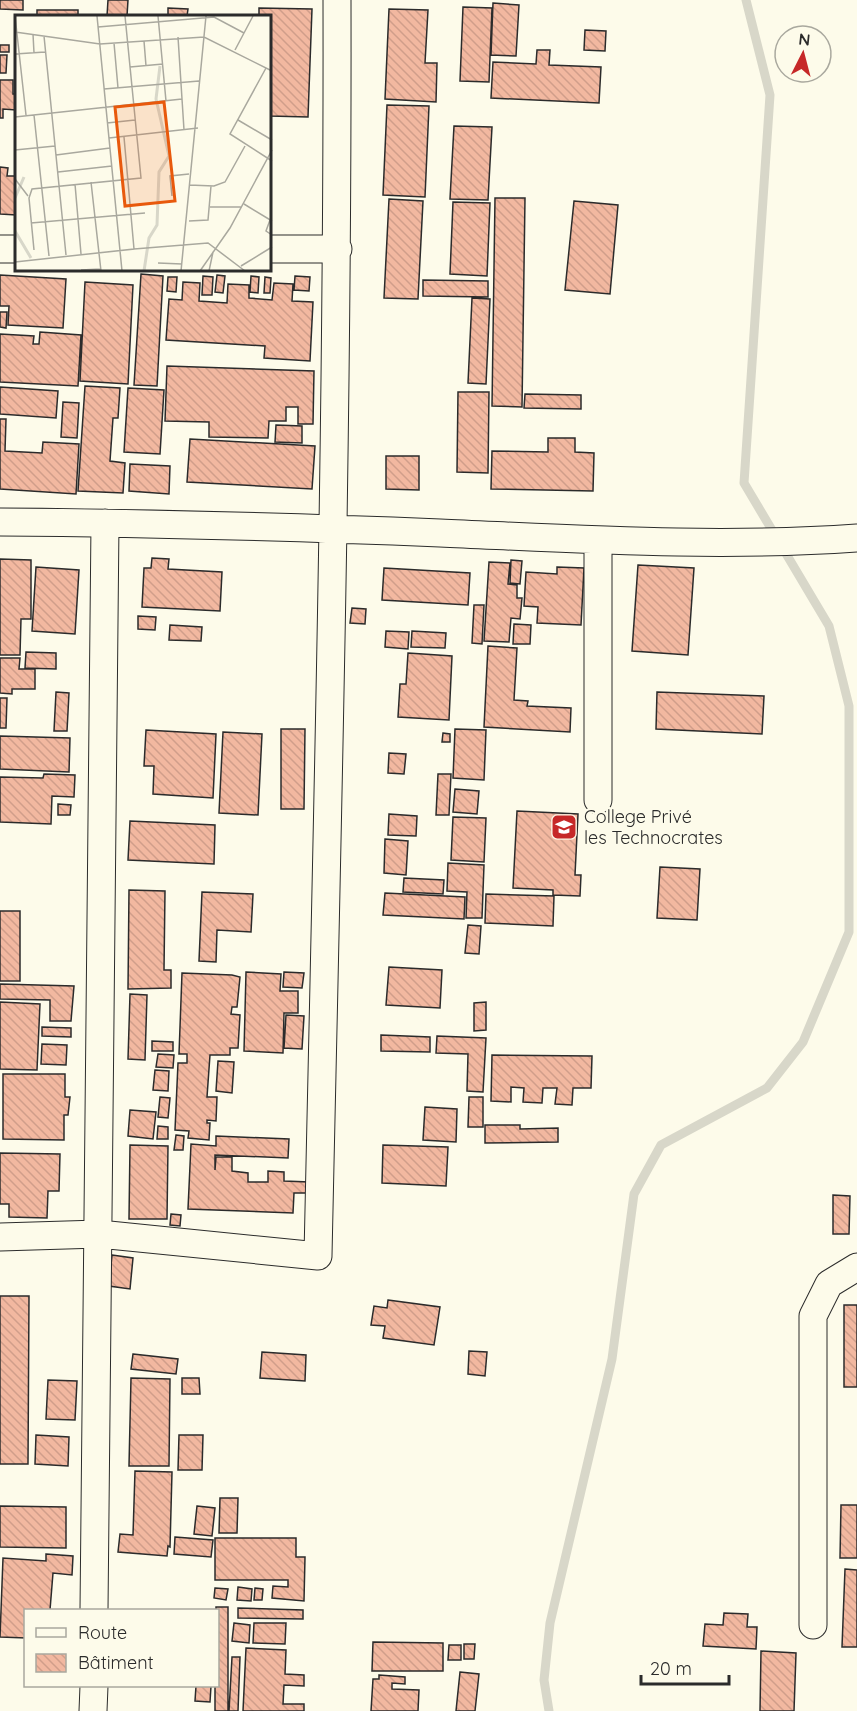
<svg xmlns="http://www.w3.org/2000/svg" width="857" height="1711" font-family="Quicksand,sans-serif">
  <defs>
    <pattern id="building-back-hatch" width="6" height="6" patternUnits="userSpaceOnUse" patternTransform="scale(1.5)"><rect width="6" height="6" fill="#f2b8a0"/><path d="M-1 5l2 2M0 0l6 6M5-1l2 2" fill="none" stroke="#d09e8a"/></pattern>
  </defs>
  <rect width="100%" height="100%" fill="#fdfbea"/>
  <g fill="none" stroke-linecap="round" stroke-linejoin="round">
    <!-- stream -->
    <path stroke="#d8d7c9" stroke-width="9" d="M 549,1711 L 544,1680 L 550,1623 L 612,1359 L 634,1194 L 661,1145 L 767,1088 L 803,1042 L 849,932 L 849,706 L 829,626 L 744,483 L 770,95 L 746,0"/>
  </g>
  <!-- building -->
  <path fill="url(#building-back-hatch)" stroke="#2b2b2b" stroke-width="1.5" d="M 0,0 L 23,0 L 23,10 L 0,9 Z
    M 108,0 L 128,0 L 127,16 L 107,16 Z
    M 493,3 L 519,5 L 516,56 L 491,55 Z
    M 463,7 L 492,8 L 489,82 L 460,81 Z
    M 168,8 L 188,9 L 187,16 L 168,16 Z
    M 259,8 L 312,9 L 308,117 L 270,116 L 270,16 L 259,16 Z
    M 389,9 L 428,10 L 425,63 L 437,63 L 436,102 L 385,99 Z
    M 37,10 L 78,10 L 78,16 L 37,16 Z
    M 585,30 L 606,31 L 605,51 L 584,50 Z
    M 0,45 L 9,45 L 9,52 L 0,52 Z
    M 537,50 L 550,50 L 549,65 L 601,67 L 599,103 L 491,98 L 493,62 L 536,64 Z
    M 0,55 L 7,55 L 6,73 L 0,73 Z
    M 0,80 L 13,80 L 13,94 L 16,94 L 16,110 L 3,109 L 3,118 L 0,118 Z
    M 387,105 L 429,106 L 425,197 L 383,195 Z
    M 454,126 L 492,127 L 488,200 L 450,199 Z
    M 0,167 L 8,168 L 7,176 L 16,176 L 16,215 L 0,214 Z
    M 495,198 L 525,198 L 522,407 L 492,406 Z
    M 389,199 L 423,201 L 418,299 L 384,298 Z
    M 574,201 L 618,205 L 610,294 L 565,290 Z
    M 453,202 L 490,203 L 487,276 L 450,274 Z
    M 141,274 L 163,276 L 157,386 L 134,385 Z
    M 0,275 L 66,279 L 63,328 L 8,325 L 9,306 L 0,306 Z
    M 217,275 L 225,276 L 223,293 L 215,292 Z
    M 203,276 L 213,277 L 212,295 L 202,295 Z
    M 251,276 L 259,277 L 258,293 L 250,292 Z
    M 295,276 L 310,277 L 309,291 L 294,290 Z
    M 168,277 L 177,277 L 176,292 L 167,291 Z
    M 265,277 L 271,278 L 270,293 L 264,293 Z
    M 423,280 L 488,281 L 488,297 L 423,296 Z
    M 85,282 L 133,285 L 128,384 L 80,381 Z
    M 183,282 L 200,283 L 199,301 L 227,303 L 228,284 L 249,285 L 249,298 L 272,300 L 274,283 L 293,284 L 292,301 L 313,302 L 310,361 L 264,358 L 265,346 L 166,340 L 169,299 L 182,300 Z
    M 472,298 L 490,299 L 486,384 L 468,383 Z
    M 0,312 L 7,312 L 6,328 L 0,327 Z
    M 40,332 L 81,335 L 78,386 L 0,382 L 0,334 L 34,336 L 33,344 L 39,344 Z
    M 167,366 L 314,371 L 313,424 L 298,424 L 298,407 L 286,407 L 286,421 L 269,421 L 268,438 L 209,437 L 209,422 L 165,421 Z
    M 85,386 L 120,388 L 118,418 L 113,418 L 110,461 L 125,463 L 123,493 L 78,491 Z
    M 0,387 L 58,391 L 56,418 L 0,414 Z
    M 128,388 L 164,390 L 160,454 L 124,452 Z
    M 458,392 L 489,392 L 488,473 L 457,472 Z
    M 525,394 L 581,395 L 581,409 L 524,408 Z
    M 63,402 L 79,403 L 77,438 L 61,437 Z
    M 0,419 L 6,419 L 5,451 L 42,453 L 43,442 L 79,444 L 76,494 L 0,489 Z
    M 276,425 L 302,426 L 302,443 L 275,442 Z
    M 548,438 L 575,438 L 575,452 L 594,453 L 593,491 L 491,489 L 492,451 L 548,452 Z
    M 190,439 L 315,446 L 312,489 L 187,482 Z
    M 386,456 L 419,456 L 419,490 L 386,489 Z
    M 130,464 L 170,466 L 169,494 L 129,491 Z
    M 152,558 L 169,559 L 168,569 L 222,572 L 220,611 L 142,607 L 144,568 L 151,568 Z
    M 0,559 L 31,560 L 31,619 L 21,619 L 20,655 L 0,655 Z
    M 511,560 L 522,561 L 520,584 L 510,583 Z
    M 489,562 L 510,563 L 508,584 L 517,585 L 517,598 L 522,598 L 520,619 L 511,618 L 509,642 L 484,641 Z
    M 638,565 L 694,568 L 688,655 L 632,651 Z
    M 36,567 L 79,570 L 75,634 L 32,631 Z
    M 557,567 L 584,568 L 581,625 L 537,623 L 538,607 L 524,606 L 526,572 L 557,574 Z
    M 384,568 L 470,573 L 468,605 L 382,600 Z
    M 474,605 L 484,605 L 482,644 L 472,643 Z
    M 352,608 L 366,609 L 365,624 L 350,623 Z
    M 138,616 L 156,617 L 155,630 L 138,629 Z
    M 514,624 L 531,625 L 530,644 L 513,644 Z
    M 170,625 L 202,627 L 201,641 L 169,640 Z
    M 386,631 L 409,632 L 408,649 L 385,647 Z
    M 412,631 L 446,633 L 445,648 L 411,647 Z
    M 488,646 L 517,648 L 514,700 L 528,701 L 527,706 L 571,708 L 570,732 L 484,727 Z
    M 26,652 L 56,653 L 56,669 L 25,668 Z
    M 408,653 L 452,656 L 449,720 L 398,717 L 400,684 L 406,684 Z
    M 0,658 L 20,658 L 19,669 L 35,669 L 35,689 L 12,689 L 12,694 L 0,693 Z
    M 56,692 L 69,693 L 67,731 L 54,731 Z
    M 657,692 L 764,696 L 762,734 L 656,729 Z
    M 0,698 L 7,698 L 6,728 L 0,728 Z
    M 281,729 L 305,729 L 304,809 L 281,809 Z
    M 455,729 L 486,730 L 484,780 L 453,778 Z
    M 146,730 L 216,734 L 213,798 L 153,794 L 154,766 L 144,766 Z
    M 223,732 L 262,734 L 258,815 L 219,813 Z
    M 443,733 L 450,734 L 450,742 L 442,742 Z
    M 0,736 L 70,738 L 69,772 L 0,769 Z
    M 389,753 L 406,754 L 404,774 L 388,773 Z
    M 44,774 L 75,775 L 74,797 L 52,796 L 51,824 L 0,822 L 0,777 L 43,778 Z
    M 438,774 L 451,774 L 449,815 L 436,815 Z
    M 455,789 L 479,791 L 477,814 L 453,812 Z
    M 58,804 L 71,805 L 70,815 L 58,815 Z
    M 517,811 L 578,814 L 575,875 L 581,875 L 580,896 L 553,895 L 553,890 L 513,888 Z
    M 389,814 L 417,816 L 416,836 L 388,835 Z
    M 453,817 L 486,818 L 484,862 L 451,860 Z
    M 130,821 L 215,825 L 214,864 L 128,860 Z
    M 385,839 L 408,841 L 406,875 L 384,873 Z
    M 448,863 L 484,865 L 482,918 L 466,918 L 467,892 L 447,891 Z
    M 660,867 L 700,869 L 697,920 L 657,918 Z
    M 404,878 L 444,880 L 443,894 L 403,892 Z
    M 129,890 L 165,891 L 164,970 L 171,970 L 171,988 L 128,989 Z
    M 202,892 L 253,894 L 251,932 L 217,930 L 216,962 L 199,961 Z
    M 385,893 L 465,897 L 464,919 L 383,915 Z
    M 486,894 L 554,896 L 553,926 L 485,923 Z
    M 0,911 L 20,911 L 20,981 L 0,981 Z
    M 468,925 L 481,926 L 479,954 L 465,953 Z
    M 389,967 L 442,970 L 440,1008 L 386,1005 Z
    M 246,972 L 281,974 L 280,991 L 298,991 L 298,1013 L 284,1013 L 283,1053 L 244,1051 Z
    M 284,972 L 304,973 L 302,988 L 283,987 Z
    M 182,973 L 232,975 L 240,977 L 237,1007 L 232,1007 L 231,1014 L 240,1015 L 238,1048 L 230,1048 L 230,1055 L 210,1055 L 207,1097 L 217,1097 L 216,1121 L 207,1120 L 207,1123 L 210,1123 L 209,1140 L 188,1138 L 189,1131 L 175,1130 L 178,1063 L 187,1063 L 187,1054 L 179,1054 Z
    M 0,984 L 74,986 L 71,1021 L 50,1021 L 50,1000 L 0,999 Z
    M 130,994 L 147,995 L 145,1060 L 128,1059 Z
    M 0,1002 L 40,1004 L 37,1070 L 0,1069 Z
    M 486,1002 L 486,1030 L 474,1031 L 474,1003 Z
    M 286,1015 L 304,1016 L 302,1049 L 284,1048 Z
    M 42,1027 L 71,1028 L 71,1037 L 42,1036 Z
    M 381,1035 L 430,1037 L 430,1052 L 381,1051 Z
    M 437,1036 L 486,1038 L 483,1092 L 467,1091 L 468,1054 L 436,1053 Z
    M 152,1041 L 173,1042 L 173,1051 L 152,1051 Z
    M 42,1044 L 67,1045 L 66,1065 L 41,1064 Z
    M 158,1054 L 174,1055 L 173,1068 L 156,1067 Z
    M 492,1055 L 592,1056 L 591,1088 L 573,1088 L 572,1105 L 555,1104 L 557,1088 L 543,1088 L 542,1103 L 523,1102 L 524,1088 L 511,1087 L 511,1102 L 491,1101 Z
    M 218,1061 L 234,1062 L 232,1093 L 216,1091 Z
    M 155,1070 L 169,1071 L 168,1091 L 153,1090 Z
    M 3,1074 L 65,1074 L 65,1097 L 70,1097 L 68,1115 L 64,1115 L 64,1140 L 3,1139 Z
    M 160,1097 L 170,1098 L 168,1118 L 158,1117 Z
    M 469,1097 L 483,1097 L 483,1127 L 468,1127 Z
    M 425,1107 L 457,1109 L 456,1142 L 423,1140 Z
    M 130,1110 L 156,1112 L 153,1139 L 128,1136 Z
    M 485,1125 L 520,1125 L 520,1129 L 558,1128 L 558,1142 L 485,1143 Z
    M 158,1126 L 168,1127 L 168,1139 L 157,1139 Z
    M 176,1135 L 184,1136 L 183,1150 L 174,1150 Z
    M 216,1136 L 289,1139 L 288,1158 L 215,1155 L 215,1170 L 216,1157 L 232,1157 L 232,1171 L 248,1173 L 248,1182 L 268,1182 L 268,1171 L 284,1172 L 284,1181 L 309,1182 L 308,1193 L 294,1193 L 293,1213 L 188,1209 L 191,1144 L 216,1146 Z
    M 130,1145 L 168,1146 L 167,1219 L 129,1219 Z
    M 383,1145 L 448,1147 L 446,1186 L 382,1183 Z
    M 0,1153 L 60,1154 L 59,1191 L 48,1191 L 47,1218 L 9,1217 L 9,1204 L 0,1204 Z
    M 833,1195 L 850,1196 L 849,1234 L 833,1234 Z
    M 171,1214 L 181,1215 L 180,1226 L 170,1225 Z
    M 112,1255 L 133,1258 L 130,1289 L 109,1286 Z
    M 0,1296 L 29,1296 L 28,1464 L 0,1464 Z
    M 388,1300 L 440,1307 L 434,1345 L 383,1338 L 385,1326 L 371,1325 L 374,1306 L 387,1308 Z
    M 844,1305 L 857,1305 L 857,1387 L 844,1387 Z
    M 469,1351 L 487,1352 L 485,1376 L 468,1374 Z
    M 262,1352 L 306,1355 L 305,1381 L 260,1378 Z
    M 133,1354 L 178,1359 L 176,1374 L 131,1369 Z
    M 131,1378 L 170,1379 L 169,1466 L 129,1466 Z
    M 182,1378 L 199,1378 L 200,1394 L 182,1394 Z
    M 48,1380 L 77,1381 L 75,1420 L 46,1419 Z
    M 36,1435 L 69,1437 L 68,1466 L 35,1464 Z
    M 179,1435 L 203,1435 L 202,1470 L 178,1470 Z
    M 135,1471 L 172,1472 L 170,1547 L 168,1546 L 167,1556 L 118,1552 L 120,1534 L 133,1535 Z
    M 220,1498 L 238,1498 L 237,1533 L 219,1533 Z
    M 841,1505 L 857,1505 L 857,1558 L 840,1558 Z
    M 0,1506 L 66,1507 L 66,1548 L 0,1547 Z
    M 197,1506 L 215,1508 L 212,1536 L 194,1534 Z
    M 175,1537 L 213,1540 L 211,1557 L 174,1554 Z
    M 215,1538 L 296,1538 L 296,1557 L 305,1557 L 304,1601 L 272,1598 L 273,1586 L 288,1587 L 288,1580 L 215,1580 Z
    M 46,1554 L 73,1556 L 72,1575 L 53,1573 L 50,1610 L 26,1610 L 26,1638 L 0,1637 L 3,1558 L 46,1561 Z
    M 845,1569 L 857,1570 L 857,1647 L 842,1647 Z
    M 238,1587 L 252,1589 L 251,1601 L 237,1600 Z
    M 215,1588 L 228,1589 L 226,1600 L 214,1598 Z
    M 255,1588 L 263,1589 L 262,1600 L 254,1600 Z
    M 216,1607 L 228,1607 L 228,1711 L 215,1711 L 215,1686 L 218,1686 L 218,1610 L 216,1610 Z
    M 238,1608 L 303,1610 L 303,1619 L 238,1618 Z
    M 724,1613 L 748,1614 L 747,1627 L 757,1627 L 756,1649 L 703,1646 L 705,1624 L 723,1625 Z
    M 234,1623 L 250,1625 L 249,1643 L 232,1641 Z
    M 254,1623 L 286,1623 L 285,1644 L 253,1643 Z
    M 373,1642 L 443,1643 L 443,1671 L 372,1671 Z
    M 464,1644 L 475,1644 L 474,1659 L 464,1659 Z
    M 449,1645 L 461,1645 L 461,1660 L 448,1660 Z
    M 246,1648 L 286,1650 L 285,1674 L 304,1675 L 304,1686 L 284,1685 L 283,1704 L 304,1704 L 304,1711 L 243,1711 Z
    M 761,1651 L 796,1653 L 794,1711 L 760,1711 Z
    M 232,1657 L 240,1657 L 238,1711 L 229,1711 Z
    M 460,1672 L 479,1674 L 475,1711 L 456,1711 Z
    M 379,1675 L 405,1677 L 405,1684 L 392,1683 L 392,1689 L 419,1690 L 418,1711 L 371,1711 L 373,1679 L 379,1679 Z
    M 196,1686 L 211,1686 L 210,1702 L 195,1701 Z"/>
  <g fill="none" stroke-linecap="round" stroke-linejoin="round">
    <!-- minor casing -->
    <g stroke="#2b2b2b" stroke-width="29">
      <path id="minor" d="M 0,249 L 16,249
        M 270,249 L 338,249
        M 0,522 C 147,523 293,527 440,533 C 579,539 718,548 857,538
        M 598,800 L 598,540
        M 0,1237 L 99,1234 L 318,1256 C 327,837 338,419 337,0
        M 94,1610 L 105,523
        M 813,1625 L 813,1316 L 829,1284 L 857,1267
        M 93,1711 L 94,1686"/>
    </g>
    <!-- minor -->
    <use href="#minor" stroke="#fdfbea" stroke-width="27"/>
  </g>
  <!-- icons -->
  <defs>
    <g id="university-square" transform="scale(1.35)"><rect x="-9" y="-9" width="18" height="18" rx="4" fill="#c62828" stroke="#fdfbea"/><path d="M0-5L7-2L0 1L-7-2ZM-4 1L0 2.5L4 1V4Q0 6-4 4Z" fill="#fff"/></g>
  </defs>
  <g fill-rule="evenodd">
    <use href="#university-square" x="564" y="827"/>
  </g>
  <g text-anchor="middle" stroke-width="4.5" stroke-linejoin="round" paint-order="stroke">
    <!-- poi labels -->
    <g font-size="18" fill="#2b2b2b" stroke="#fdfbea" text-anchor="start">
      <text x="584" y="823">College Privé<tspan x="584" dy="21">les Technocrates</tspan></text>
    </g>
  </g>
  <!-- overview -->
  <g transform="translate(15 15)">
    <rect width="256" height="256" fill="#fdfbea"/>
    <path fill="none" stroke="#d8d7c9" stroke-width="3" d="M 0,183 L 9,162M 0,216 L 16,243M 129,256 L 134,223 L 142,210 L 144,157 L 154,141 L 141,84 L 145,51"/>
    <path fill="none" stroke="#a9a89e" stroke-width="1.5" d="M 0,1 L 11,100M 82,1 L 107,256M 143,1 L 151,86M 83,12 L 199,2 L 229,18M 0,17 L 85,29 L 189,22 L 257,56M 18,19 L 19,38M 29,21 L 51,240M 163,22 L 169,115M 129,26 L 131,51M 99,28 L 103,73M 220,35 L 238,1M 0,39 L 30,37M 115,52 L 148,49M 251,53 L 215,119 L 257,146M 89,74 L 184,66M 19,100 L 34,241M 0,102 L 167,84M 223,105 L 257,125M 92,108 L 120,105M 94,123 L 183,113M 0,135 L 40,131M 41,140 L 95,133M 43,157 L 97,151M 0,164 L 13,181M 76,167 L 86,256M 60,169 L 66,239M 174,170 L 199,171 L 210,167 L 230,131M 157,181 L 155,161 L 174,159M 229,189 L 257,206M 195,192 L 227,192M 255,205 L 251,216 L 257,220M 174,206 L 193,205 L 196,171M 16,208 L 130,198M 119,234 L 193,228 L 230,256M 19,235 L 14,183 L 17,174 L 126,163 L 110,1M 0,247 L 119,234 L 109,122M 143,248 L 167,249M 226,251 L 257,232M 66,255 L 86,254M 166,256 L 191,1M 185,256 L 215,213 L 257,135M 194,256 L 198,237"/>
    <path fill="#e8590c" fill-opacity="0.15" stroke="#e8590c" stroke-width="3" d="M 149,87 L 160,186 L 110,191 L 100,92 Z"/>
    <rect width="256" height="256" fill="none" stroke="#2b2b2b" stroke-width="3"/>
  </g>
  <!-- legend -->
  <rect x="24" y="1609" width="195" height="78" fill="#fdfbea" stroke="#a9a89e" stroke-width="1.5"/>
  <rect x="36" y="1628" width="30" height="9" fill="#fdfbea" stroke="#a9a89e" stroke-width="1.5"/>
  <text x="78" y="1639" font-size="18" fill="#2b2b2b">Route</text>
  <rect x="36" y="1654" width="30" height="18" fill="url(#building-back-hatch)" stroke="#a9a89e" stroke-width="1.5"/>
  <text x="78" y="1669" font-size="18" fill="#2b2b2b">Bâtiment</text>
  <!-- north arrow -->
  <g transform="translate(803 54) rotate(6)"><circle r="28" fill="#fdfbea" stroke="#a9a89e" stroke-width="1.5"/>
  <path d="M0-4.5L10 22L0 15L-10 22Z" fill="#c62828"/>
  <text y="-9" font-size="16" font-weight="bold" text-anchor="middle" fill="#2b2b2b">N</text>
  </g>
  <!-- scale -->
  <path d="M641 1675v9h88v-9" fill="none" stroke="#2b2b2b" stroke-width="3"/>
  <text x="650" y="1675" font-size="18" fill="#2b2b2b" stroke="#fdfbea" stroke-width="4.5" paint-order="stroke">20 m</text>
</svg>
